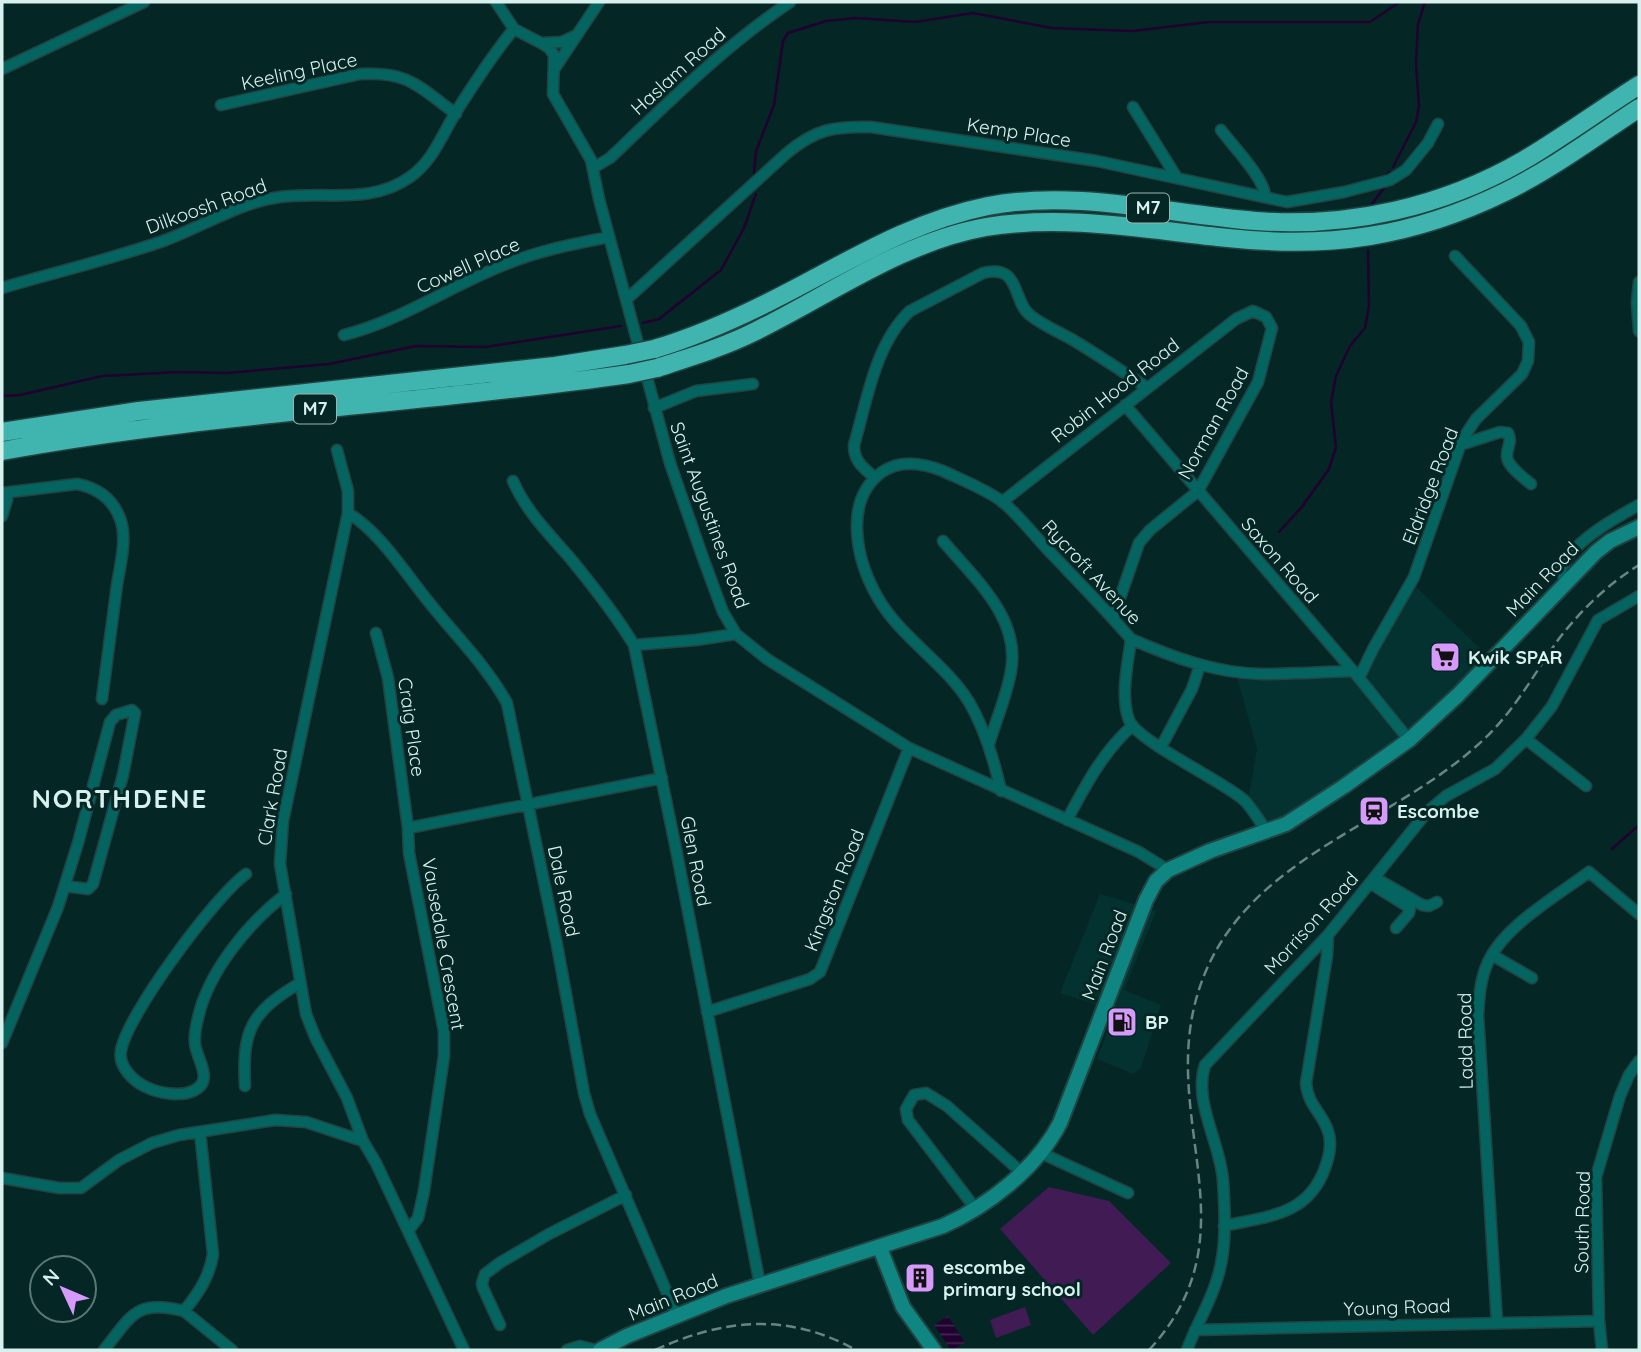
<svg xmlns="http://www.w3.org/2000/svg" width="1641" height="1352" font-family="Quicksand,sans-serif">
  <defs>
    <pattern id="water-rules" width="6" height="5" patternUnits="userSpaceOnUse" patternTransform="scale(1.75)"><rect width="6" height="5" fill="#20012f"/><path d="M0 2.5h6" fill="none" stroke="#40264d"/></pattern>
  </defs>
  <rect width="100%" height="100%" fill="#042725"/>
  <!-- built -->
  <path fill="#033230" d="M 1415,586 L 1487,655 L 1400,739 L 1285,820 L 1269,822 L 1248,801 L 1257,749 L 1237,677 L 1352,676 Z
    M 1100,894 L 1156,911 L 1124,990 L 1161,1005 L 1141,1068 L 1133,1074 L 1097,1059 L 1115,1011 L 1060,993 Z"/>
  <!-- green -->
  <path fill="#401b54" d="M 1049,1187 L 1109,1201 L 1171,1263 L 1093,1335 L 1000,1229 Z
    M 1025,1307 L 1031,1325 L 996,1338 L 990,1320 Z"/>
  <!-- water -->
  <path fill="url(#water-rules)" d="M 948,1316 L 965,1343 L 951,1350 L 934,1325 Z"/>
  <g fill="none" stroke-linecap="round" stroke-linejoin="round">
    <!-- stream -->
    <path stroke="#20012f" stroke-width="2.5" d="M 1393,167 L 1416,122 L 1419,106 L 1416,64 L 1418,24 L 1425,2
      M 754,173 L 756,151 L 774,105 L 783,41 L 788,33 L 826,21 L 856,18 L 915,22 L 973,13 L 1052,28 L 1133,31 L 1209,22 L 1370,22 L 1400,2
      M 1385,179 L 1389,172
      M 1372,204 L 1384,188
      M 643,323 L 659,319 L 721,270 L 744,228 L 756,194
      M 2,396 L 20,395 L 102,376 L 179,372 L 227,373 L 329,364 L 416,346 L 485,347 L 621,326
      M 1279,532 L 1301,508 L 1329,469 L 1336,447 L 1331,402 L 1336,376 L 1350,346 L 1365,328 L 1369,306 L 1368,250
      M 1612,849 L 1639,825"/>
    <!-- minor casing -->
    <g stroke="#224341" stroke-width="13">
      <path id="minor" d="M 496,2 L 514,29 L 541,43 L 549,48 L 554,55 L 553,94 L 591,160 L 599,199 L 670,463 L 703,558 L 723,612 L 736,634 L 767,659 L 909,748 L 1108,838 L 1139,852 L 1168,870
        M 542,43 L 562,42 L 577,35
        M 555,68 L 599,2
        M 2,69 L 144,2
        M 221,105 L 360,74 C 409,71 419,87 456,114
        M 1133,107 L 1177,178
        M 1221,130 C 1232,145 1265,179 1265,196
        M 593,168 L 610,158 C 668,103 723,47 790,2
        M 1639,282 L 1637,302 L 1639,331
        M 2,288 C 56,272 112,259 166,240 C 203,226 241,202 280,197 C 325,191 371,205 410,177 C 433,161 442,135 456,112 C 474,84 492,55 514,29
        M 627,299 L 787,153 C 816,129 834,126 871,127 L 1097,161 L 1287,202 L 1344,192 L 1390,180 L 1406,170 L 1428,143 L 1438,124
        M 344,335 C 403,320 453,284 509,263 C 541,250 575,244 609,237
        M 1125,405 L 1359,678 L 1409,740
        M 654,408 L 696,391 L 753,384
        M 1460,445 L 1500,432 L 1508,433 C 1513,443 1506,447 1507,457 C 1508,467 1524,478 1531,484
        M 337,450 L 348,491 L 348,513 L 283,821 L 280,864 L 306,1014 L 316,1039 L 347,1098 L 363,1141
        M 875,478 C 863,467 854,462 854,445 C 867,401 875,344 910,311 L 983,273 C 1021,263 1012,301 1030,315 C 1042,325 1059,332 1073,340 C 1098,355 1122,371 1146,387
        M 513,481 C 526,511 549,534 570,558 C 593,586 616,615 634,645 L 677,854 L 760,1285
        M 2,493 L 77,484 C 98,488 114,500 121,521 C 127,540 120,566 117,585 C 112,623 107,661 102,699
        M 1002,502 L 1236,319 L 1253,311 L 1266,317 L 1272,328 L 1258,382 L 1198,491 L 1150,530 L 1139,543 L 1113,618
        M 348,513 C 378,530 406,574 428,601 C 454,634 486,665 507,703 L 557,945 L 584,1093 L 590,1114 L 677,1316
        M 2,516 L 9,493
        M 943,541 C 974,578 1021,618 1011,671 C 1007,695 996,720 989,744
        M 1565,581 L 1561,570 C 1570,543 1615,518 1639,505
        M 376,633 L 388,678 L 408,828
        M 1131,639 C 1172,657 1215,673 1261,674 C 1291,674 1322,672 1353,671
        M 634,645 L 696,640 L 736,634
        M 1359,678 L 1373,649 L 1414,577 L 1462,440 L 1476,419 L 1522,374 L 1528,361 L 1529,342 L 1521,326 L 1455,256
        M 1526,739 L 1586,786
        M 1161,747 L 1192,689 L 1200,665
        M 1001,791 C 994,760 985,729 969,702 C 944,662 901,638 878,598 C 857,562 842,501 882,472 C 901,459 923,463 943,471 C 960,479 990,491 1004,503 C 1020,517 1033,534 1048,550 C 1076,579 1104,608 1131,639 C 1128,663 1120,696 1129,720 C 1137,741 1221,780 1244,800 C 1253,809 1259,821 1267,831
        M 1067,820 C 1085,786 1103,752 1132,726
        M 246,874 C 216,895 126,1016 121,1051 C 118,1066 133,1081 146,1087 C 158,1093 180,1097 193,1091 C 215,1081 197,1060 195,1044 C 194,1036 196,1026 198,1018 C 208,972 249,922 286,894
        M 1375,878 L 1422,905 L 1429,906 L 1437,902
        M 1370,883 L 1410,908 L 1409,913 L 1396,928
        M 1492,955 L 1532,978
        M 707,1012 L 810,979 L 820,972 L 909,748
        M 2,1043 L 58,907 L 78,843 L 110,722 L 116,715 L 132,710 L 135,713 L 123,775 L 93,884 L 88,889 L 65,886
        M 245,1086 C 242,1030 251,1012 300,983
        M 1041,1153 L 1128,1193
        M 2,1178 L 59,1188 L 81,1188 L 119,1160 L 152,1143 L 179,1135 L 275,1120 L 306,1122 L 363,1141 L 376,1163 L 464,1350
        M 975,1208 L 908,1120 L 906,1109 L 914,1095 L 926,1093 L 947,1106 L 1021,1172
        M 1224,1226 C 1267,1216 1308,1216 1325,1168 C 1329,1157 1332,1142 1328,1131 C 1322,1112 1308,1106 1306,1083 L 1327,956 L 1328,935
        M 408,1231 L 418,1218 L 424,1191 L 444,1056 L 444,1031 L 409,853 L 408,828 L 662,778
        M 184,1311 L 232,1350
        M 1497,1322 L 1478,1015 C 1479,999 1480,982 1486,967 C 1500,928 1557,896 1589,872 L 1639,914
        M 500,1325 L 483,1288 L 482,1283 L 485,1274 L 501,1262 L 549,1234 L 626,1195
        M 1195,1330 L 1599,1321
        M 104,1350 C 132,1315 136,1299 184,1311 C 198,1294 210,1276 213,1254 L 200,1132
        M 567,1350 L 580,1346 L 596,1350
        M 1187,1350 C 1196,1325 1211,1302 1218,1276 C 1227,1247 1225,1210 1223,1180 C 1220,1142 1193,1102 1205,1065 L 1328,935 L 1427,812 L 1446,796 L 1495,769 L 1526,739 L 1552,706 L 1598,620 L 1639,596
        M 1602,1350 L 1599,1321 L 1596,1177 L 1620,1096 L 1629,1075 L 1639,1061"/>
    </g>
    <!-- secondary casing -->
    <g stroke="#224341" stroke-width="18">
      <path id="secondary" d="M 880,1248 L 903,1307 L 934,1350
        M 600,1350 L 627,1336 L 726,1296 L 943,1226 C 988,1206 1037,1168 1060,1123 L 1146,900 L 1156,881 L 1168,870 L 1210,851 L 1286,824 L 1343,787 L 1409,740 L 1458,695 L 1596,552 L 1610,541 L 1639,527"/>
    </g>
    <!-- motorway casing -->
    <g stroke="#224341" stroke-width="21">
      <path id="motorway" d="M 654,349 C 695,337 733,320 771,301 C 843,265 908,222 988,206 C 1077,189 1167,214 1256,221 C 1349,228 1443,207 1524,160 C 1563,137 1601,109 1639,85
        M 657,368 C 691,357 724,347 756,331 C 831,294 902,242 986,227 C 1068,214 1147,230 1228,238 C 1329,249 1413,237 1505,192 C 1552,169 1595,137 1639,108
        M 2,432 L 139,411 L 555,366 L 625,355
        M 2,451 C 209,413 421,404 629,374"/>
    </g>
    <!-- minor -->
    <use href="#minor" stroke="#036460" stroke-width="10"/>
    <!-- secondary -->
    <use href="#secondary" stroke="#0f8681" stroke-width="14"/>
    <!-- motorway -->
    <use href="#motorway" stroke="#40b5af" stroke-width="18"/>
    <!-- rail -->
    <path stroke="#678582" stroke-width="2.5" stroke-dasharray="10 5" stroke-linecap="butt" d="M 655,1350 C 723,1319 788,1312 856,1350
      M 1149,1350 C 1255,1235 1160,1124 1197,996 C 1237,858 1388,829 1482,741 C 1513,713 1534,674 1558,640 C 1580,611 1608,584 1639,565"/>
    <!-- motorway-bridge casing -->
    <g stroke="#224341" stroke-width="21" stroke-linecap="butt">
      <path id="motorway-bridge" d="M 625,355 L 654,349
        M 629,374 L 657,368"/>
    </g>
    <!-- motorway-bridge -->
    <use href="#motorway-bridge" stroke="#40b5af" stroke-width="18"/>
  </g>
  <!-- icons -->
  <defs>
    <g id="supermarket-square" transform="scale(1.575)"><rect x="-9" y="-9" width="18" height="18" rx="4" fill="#d69bfa" stroke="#042725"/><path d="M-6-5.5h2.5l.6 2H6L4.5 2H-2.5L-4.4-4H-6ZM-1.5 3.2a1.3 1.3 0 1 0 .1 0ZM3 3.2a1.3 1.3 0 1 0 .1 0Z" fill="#111"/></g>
    <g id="station-square" transform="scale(1.575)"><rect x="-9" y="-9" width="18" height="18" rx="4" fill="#d69bfa" stroke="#042725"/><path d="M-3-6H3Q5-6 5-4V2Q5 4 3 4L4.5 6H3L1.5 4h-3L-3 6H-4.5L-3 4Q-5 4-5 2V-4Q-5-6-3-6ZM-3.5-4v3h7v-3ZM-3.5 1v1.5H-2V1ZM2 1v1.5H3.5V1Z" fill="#111"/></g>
    <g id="fuel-square" transform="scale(1.575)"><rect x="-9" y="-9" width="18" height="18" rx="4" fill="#d69bfa" stroke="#042725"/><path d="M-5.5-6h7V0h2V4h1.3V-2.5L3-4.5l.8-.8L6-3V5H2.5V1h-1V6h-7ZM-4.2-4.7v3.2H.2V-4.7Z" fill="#111"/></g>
    <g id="building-square" transform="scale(1.575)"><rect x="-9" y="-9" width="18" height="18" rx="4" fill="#d69bfa" stroke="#042725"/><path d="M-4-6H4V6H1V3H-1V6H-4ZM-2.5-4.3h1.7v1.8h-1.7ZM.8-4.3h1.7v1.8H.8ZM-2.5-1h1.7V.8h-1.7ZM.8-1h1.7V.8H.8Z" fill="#111"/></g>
  </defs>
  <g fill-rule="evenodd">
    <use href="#supermarket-square" x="1445" y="657"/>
    <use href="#station-square" x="1374" y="811"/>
    <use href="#fuel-square" x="1122" y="1022"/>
    <use href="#building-square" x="920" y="1278"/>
  </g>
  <g text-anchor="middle" stroke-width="6" stroke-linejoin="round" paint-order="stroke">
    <!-- shield labels -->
    <g fill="#042725" stroke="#99b4b2" stroke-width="2">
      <rect x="1127" y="193.5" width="42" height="29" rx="5"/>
      <rect x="294" y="394.5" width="42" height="29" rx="5"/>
    </g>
    <g font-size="18" font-weight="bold" fill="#d9f1ee">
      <text x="1148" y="214">M7</text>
      <text x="315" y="415">M7</text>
    </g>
    <!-- street labels -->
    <g font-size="19" fill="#d9f1ee" stroke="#042725">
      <text transform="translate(299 71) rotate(-12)" y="7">Keeling Place</text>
      <text transform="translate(678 71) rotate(-42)" y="7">Haslam Road</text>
      <text transform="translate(1019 132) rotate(9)" y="7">Kemp Place</text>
      <text transform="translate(206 206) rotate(-20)" y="7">Dilkoosh Road</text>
      <text transform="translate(468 265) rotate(-24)" y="7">Cowell Place</text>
      <text transform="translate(1115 390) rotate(-38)" y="7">Robin Hood Road</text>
      <text transform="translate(1213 423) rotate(-61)" y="7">Norman Road</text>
      <text transform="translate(1430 486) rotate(-69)" y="7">Eldridge Road</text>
      <text transform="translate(710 515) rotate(70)" y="7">Saint Augustines Road</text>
      <text transform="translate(1280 560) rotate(49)" y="7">Saxon Road</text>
      <text transform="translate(1092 572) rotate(47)" y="7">Rycroft Avenue</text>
      <text transform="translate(1542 579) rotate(-46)" y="7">Main Road</text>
      <text transform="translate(412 727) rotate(82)" y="7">Craig Place</text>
      <text transform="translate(272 797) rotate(-80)" y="7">Clark Road</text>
      <text transform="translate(696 861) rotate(79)" y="7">Glen Road</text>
      <text transform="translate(834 890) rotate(-68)" y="7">Kingston Road</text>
      <text transform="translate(564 891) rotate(78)" y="7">Dale Road</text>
      <text transform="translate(1311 923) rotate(-48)" y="7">Morrison Road</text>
      <text transform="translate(444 944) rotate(80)" y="7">Vausedale Crescent</text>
      <text transform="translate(1104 955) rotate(-69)" y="7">Main Road</text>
      <text transform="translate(1465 1041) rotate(-91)" y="7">Ladd Road</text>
      <text transform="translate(1582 1222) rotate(-89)" y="7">South Road</text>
      <text transform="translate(673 1297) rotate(-22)" y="7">Main Road</text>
      <text transform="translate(1397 1307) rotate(-2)" y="7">Young Road</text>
    </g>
    <!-- poi labels -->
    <g font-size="19" font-weight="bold" fill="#d9f1ee" stroke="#042725" text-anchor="start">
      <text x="1468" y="664">Kwik SPAR</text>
      <text x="1397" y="818">Escombe</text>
      <text x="1145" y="1029">BP</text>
      <text x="943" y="1274">escombe<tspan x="943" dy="22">primary school</tspan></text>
    </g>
    <!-- district labels -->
    <g font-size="26" font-weight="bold" letter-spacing="2" fill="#d9f1ee" stroke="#042725">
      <text x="120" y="808">NORTHDENE</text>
    </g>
  </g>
  <!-- border -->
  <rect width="1641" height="1352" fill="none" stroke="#d9f1ee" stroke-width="7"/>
  <!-- north arrow -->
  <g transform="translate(63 1289) rotate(314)"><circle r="33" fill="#042725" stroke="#597875" stroke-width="2"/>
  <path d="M0-5L12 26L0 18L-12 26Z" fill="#d69bfa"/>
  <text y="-10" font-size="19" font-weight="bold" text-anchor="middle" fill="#d9f1ee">N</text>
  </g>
</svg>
